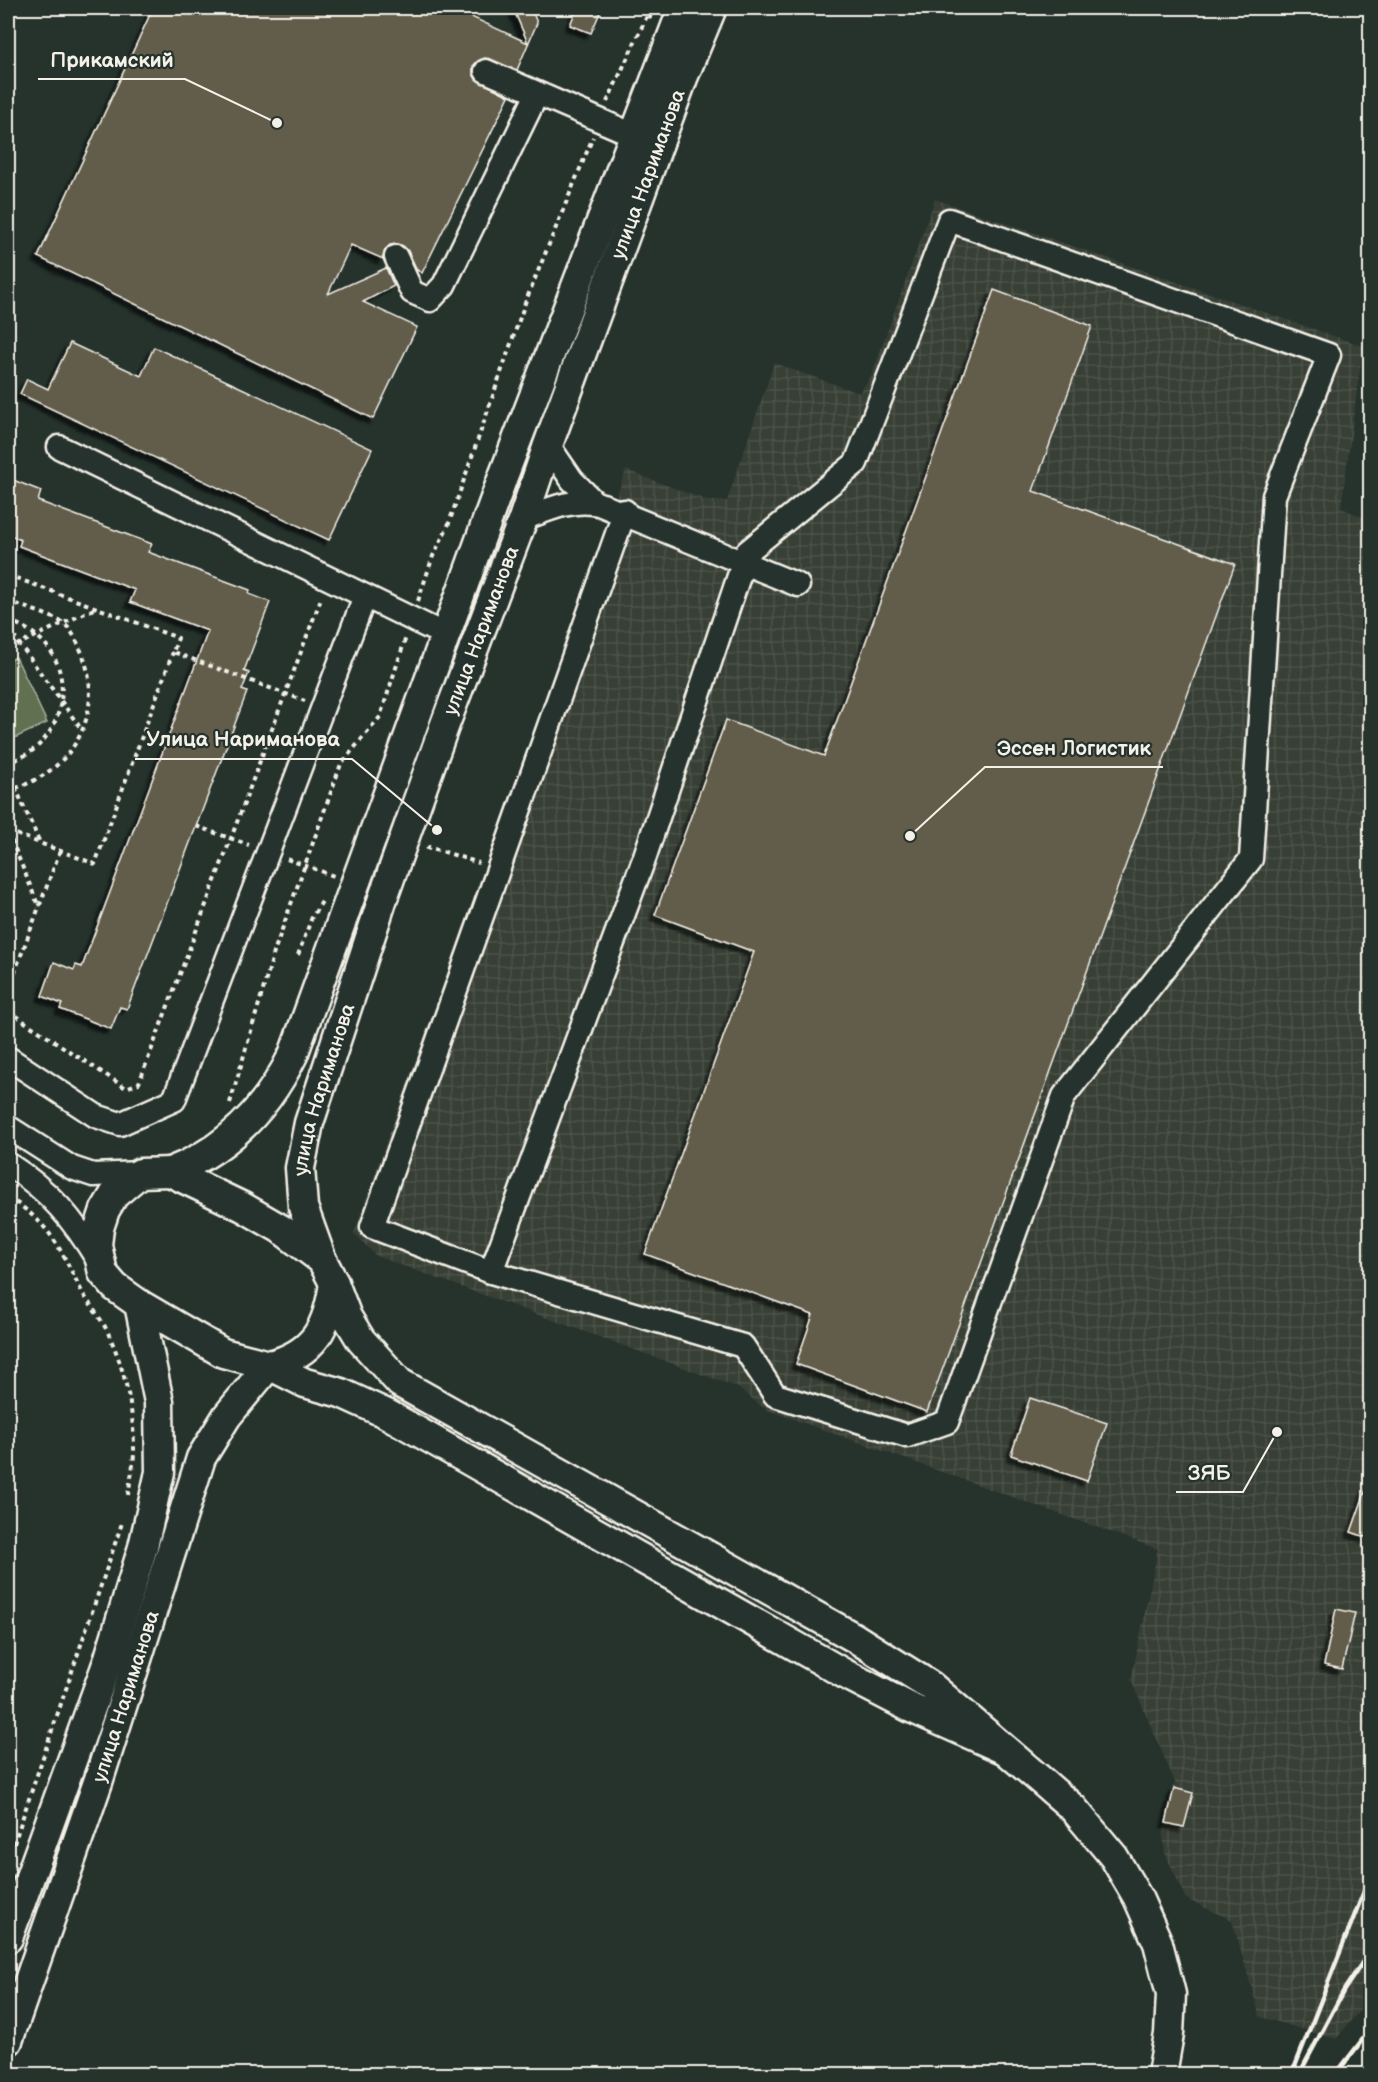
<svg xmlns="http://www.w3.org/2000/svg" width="1378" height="2082" font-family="'Balsamiq Sans',sans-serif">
  <defs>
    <pattern id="industrial-grid" width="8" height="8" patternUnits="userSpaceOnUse" patternTransform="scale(1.5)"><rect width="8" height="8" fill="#384036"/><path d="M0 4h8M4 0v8" fill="none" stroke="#4c5349"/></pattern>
    <filter id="shadow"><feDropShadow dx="-5" dy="5" stdDeviation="1.5" flood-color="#0009"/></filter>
  </defs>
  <rect width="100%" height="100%" fill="#26332d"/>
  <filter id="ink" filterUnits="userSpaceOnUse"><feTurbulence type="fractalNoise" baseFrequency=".0167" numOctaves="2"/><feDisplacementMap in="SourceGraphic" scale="12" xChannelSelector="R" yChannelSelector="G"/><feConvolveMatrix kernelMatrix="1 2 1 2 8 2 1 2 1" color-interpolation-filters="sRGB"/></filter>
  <g filter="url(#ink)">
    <!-- industrial -->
    <path fill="url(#industrial-grid)" d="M 935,199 L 1363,346 L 1341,508 L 1370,520 L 1370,1998 L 1336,2039 L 1260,2017 L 1232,1920 L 1186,1899 L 1165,1853 L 1163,1835 L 1175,1782 L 1131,1680 L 1158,1549 L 765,1409 L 737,1387 L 376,1256 L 354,1233 L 626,470 L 708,501 L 727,501 L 774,363 L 859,393 L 871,377 Z"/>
    <!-- grass -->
    <path fill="#617051" stroke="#aab09c" stroke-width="1.5" d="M 16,657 L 47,723 L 8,741 L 8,661 Z"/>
    <!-- building -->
    <path fill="#625d4b" stroke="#f4f1e8" stroke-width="1.5" filter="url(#shadow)" d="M 153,8 L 452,8 L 528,43 L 513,8 L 531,8 L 537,23 L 517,70 L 485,58 L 478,61 L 473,66 L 473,73 L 476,79 L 509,96 L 422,273 L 417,270 L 408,251 L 403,246 L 397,244 L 390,245 L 385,250 L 383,259 L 351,245 L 328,294 L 386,268 L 394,286 L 363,302 L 417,327 L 373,419 L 38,257 Z
      M 577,8 L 602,8 L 591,33 L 570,25 Z
      M 994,290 L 1092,326 L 1033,491 L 1235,564 L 927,1412 L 796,1364 L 813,1315 L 645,1254 L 754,952 L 655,915 L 726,720 L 824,756 Z
      M 70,343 L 141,376 L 154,347 L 372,449 L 329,540 L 20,394 L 27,379 L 48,389 Z
      M 8,478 L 41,491 L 38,501 L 152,544 L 148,552 L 250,590 L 249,594 L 270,602 L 244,671 L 249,673 L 242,690 L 247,692 L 127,1009 L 120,1007 L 111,1029 L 60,1009 L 62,1004 L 42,996 L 54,962 L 74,970 L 76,965 L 82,967 L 208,631 L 130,602 L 135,590 L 19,546 L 21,540 L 8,534 Z
      M 1030,1398 L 1107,1423 L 1087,1481 L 1011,1455 Z
      M 1368,1484 L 1371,1485 L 1371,1539 L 1351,1532 Z
      M 1336,1609 L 1355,1613 L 1342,1669 L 1324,1665 Z
      M 1174,1788 L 1193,1793 L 1184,1827 L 1166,1823 Z"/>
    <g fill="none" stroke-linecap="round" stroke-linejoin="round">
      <!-- minor casing -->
      <g stroke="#f4f1e8" stroke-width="27">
        <path id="minor" d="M 486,71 L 634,135
          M 396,257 L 412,292 L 430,300 L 444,285 L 537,94
          M 548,445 L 572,480 L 594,502 L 798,585
          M 59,447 L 445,635
          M 523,519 C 549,509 575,497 603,505
          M 8,1058 L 96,1116 L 120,1124 L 174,1100 L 365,596
          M 8,1127 L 72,1168 L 93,1175 L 140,1173
          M 8,1164 C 50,1191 73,1219 99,1262
          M 491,1272 L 644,859 L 747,552 L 856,463 L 949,220 L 1329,355 L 1274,496 L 1251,859 L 1064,1096 L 947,1422 L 907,1436 L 775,1395 L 743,1346 L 491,1272 L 372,1227 L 625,511"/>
      </g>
      <!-- major casing -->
      <g stroke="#f4f1e8" stroke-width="33">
        <g id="major">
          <path d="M 170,1172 C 227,1150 266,1110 293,1055 L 504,474 L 683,8"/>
          <path id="s1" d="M 322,1260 L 303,1207 L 300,1168 L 309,1123 L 384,895 L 444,727 L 523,519 L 548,445 L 683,78 L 712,8"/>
          <path d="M 269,1365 C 315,1354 328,1326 334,1283"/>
          <path d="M 1005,1750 L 911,1708 L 845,1674 L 387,1414 L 341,1393 L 305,1383 L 269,1365 L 223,1353 L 139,1304 L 115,1287 L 103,1273 L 97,1245 L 99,1228 L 105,1210 L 114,1195 L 140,1173 L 170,1172 L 243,1207 L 281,1229 L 322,1260 L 334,1283 L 347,1317 L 361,1340 L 400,1383 L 855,1638 L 931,1686 L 1073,1808 L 1114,1857 L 1138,1898 L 1158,1943 L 1171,1994 L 1169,2034 L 1162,2074"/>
          <path d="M 8,1938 L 108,1661 L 143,1547 L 160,1472 L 159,1402 L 139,1304"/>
          <path id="s2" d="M 8,2041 L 99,1779 L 201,1458 L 227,1416 L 269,1365"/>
        </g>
      </g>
      <!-- path -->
      <path stroke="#f4f1e8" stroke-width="4" stroke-dasharray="4.5 4.5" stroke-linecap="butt" d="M 645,8 L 647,16 L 656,18
        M 607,102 L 647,16
        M 8,575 L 178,638 L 173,652 L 305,701
        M 8,601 C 20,606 54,616 63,623 C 72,629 78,644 82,653 C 107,716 70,775 8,790
        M 418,601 L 433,556 L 448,526 L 525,303 L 593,137
        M 8,620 C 25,627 41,636 52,653 C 76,694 54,751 8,762
        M 8,628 L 82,730
        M 8,649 L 96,608
        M 8,771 L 40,843
        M 196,826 L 249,845
        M 8,831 L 95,864 L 173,652
        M 8,832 L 39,907
        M 427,850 L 429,847 L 479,863
        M 287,859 L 334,876
        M 298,955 L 312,917 L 323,900
        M 8,990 L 60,851
        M 8,1011 L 126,1088 L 139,1083 L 322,596
        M 230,1103 L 275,949 L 341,764 L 380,717 L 406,637
        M 8,1197 C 51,1225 58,1245 80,1288 C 88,1304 102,1318 109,1335 C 125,1370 134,1411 134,1450 C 134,1465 130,1481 128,1495
        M 8,1861 L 123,1520"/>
      <!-- minor -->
      <use href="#minor" stroke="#26332d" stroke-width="22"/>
      <!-- major -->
      <use href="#major" stroke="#26332d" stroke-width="28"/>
      <!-- rail -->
      <path stroke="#f4f1e8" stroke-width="4.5" d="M 1303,2067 L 1344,1990 L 1370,1951
        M 1292,2074 L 1370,1876
        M 1336,2074 L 1370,2030"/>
    </g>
  </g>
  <g text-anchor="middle" stroke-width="4.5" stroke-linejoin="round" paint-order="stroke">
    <!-- street labels -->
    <g font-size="20" fill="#f4f1e8" stroke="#26332d">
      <text dy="7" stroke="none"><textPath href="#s1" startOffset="1149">улица Нариманова</textPath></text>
      <text dy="7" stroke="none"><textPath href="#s1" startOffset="663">улица Нариманова</textPath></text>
      <text dy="7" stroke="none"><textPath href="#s1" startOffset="177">улица Нариманова</textPath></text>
      <text dy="7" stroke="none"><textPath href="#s2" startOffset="364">улица Нариманова</textPath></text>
    </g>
  </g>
  <!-- callouts -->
  <path fill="none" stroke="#f4f1e8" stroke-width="2" d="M277 123L185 79H38M437 830L352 759H135M910 836L985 767H1163M1277 1432L1243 1492H1176"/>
  <g fill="#f4f1e8" stroke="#26332d" stroke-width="2">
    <circle cx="277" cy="123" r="6"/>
    <circle cx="437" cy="830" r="6"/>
    <circle cx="910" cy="836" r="6"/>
    <circle cx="1277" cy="1432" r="6"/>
  </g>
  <g font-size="21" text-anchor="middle" font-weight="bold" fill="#f4f1e8" stroke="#26332d" stroke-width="4.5" stroke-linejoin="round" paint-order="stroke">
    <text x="112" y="67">Прикамский</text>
    <text x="243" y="746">Улица Нариманова</text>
    <text x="1074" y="755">Эссен Логистик</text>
    <text x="1209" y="1480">ЗЯБ</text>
  </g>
  <!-- margin -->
  <rect width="1378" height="2082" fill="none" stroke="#26332d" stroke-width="30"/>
  <rect x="15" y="15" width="1348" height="2052" fill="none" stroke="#f4f1e8" stroke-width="2" filter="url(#ink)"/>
</svg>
